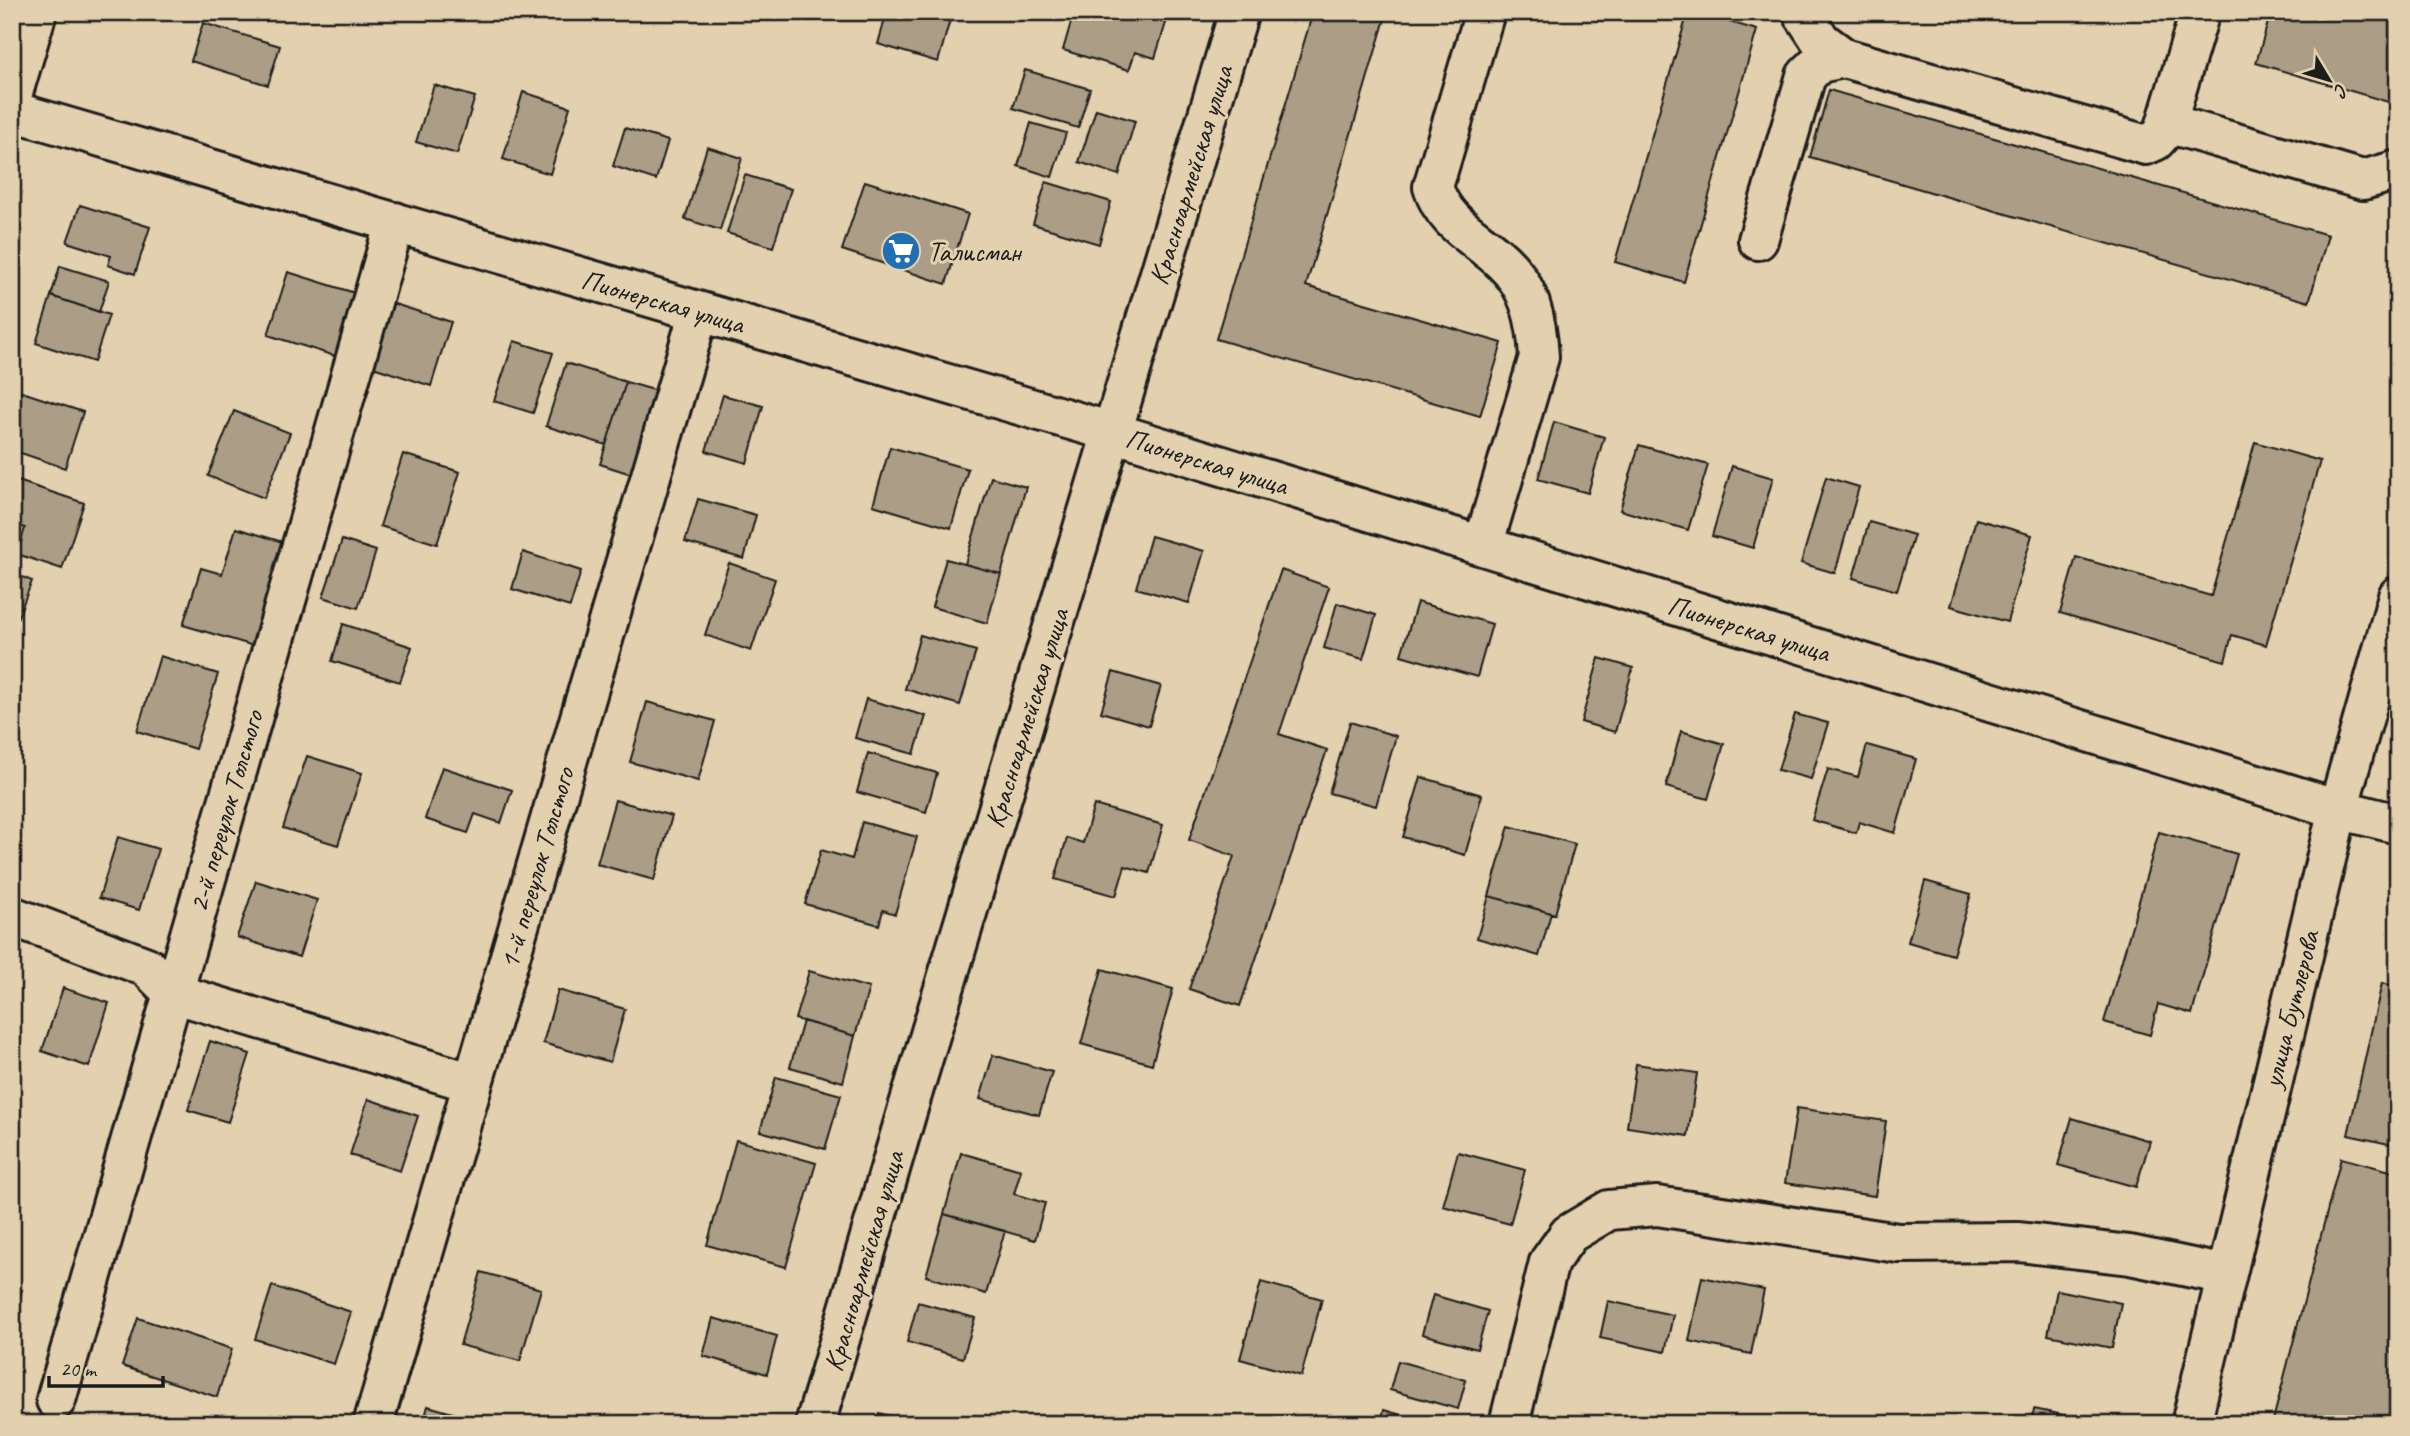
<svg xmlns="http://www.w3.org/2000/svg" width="2410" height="1436" font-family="Caveat,sans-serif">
  <rect width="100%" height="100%" fill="#e3d0ae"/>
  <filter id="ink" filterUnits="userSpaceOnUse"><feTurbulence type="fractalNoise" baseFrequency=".0143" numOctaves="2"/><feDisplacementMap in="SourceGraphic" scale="14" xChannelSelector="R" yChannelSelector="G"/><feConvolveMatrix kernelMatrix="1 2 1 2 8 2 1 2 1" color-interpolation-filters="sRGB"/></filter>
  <g filter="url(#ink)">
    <!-- building -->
    <path fill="#ac9e86" stroke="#1c1c1c" stroke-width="2" d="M 887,12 L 926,12 L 950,20 L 938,62 L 878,44 Z
      M 1074,12 L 1131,12 L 1166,23 L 1155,58 L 1135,52 L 1129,70 L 1063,50 Z
      M 1313,12 L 1387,12 L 1306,286 L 1502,343 L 1480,416 L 1216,339 Z
      M 1688,12 L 1696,12 L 1757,30 L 1684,282 L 1615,262 Z
      M 2271,12 L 2398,12 L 2398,94 L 2395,104 L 2256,63 Z
      M 203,23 L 280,46 L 268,85 L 191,61 Z
      M 1025,70 L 1090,89 L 1078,128 L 1013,108 Z
      M 434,85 L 475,97 L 457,154 L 416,142 Z
      M 1829,90 L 2328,235 L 2309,302 L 1810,157 Z
      M 523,92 L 570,107 L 550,174 L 503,159 Z
      M 1096,109 L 1135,121 L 1119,175 L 1079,162 Z
      M 1031,123 L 1066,133 L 1052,177 L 1018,166 Z
      M 625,128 L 668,141 L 656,180 L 613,166 Z
      M 707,147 L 742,158 L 720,230 L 685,219 Z
      M 745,175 L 791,189 L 773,247 L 727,233 Z
      M 865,181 L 968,214 L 946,284 L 842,250 Z
      M 1046,182 L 1111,202 L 1099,244 L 1033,224 Z
      M 80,205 L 150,227 L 135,274 L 108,265 L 111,256 L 67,242 Z
      M 60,266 L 109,281 L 99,312 L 51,296 Z
      M 288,272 L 358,294 L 338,357 L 268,335 Z
      M 51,296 L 109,315 L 94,362 L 36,343 Z
      M 385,301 L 451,322 L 431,386 L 364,364 Z
      M 514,341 L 553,353 L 533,413 L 494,401 Z
      M 566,363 L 626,382 L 606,445 L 546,426 Z
      M 626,382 L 657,391 L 631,474 L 600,464 Z
      M 16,390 L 83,412 L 65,468 L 12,450 L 12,401 Z
      M 723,395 L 763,406 L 747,463 L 706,451 Z
      M 234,411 L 290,433 L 264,498 L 208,476 Z
      M 1554,422 L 1604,437 L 1588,493 L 1538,479 Z
      M 2255,442 L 2320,461 L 2266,645 L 2232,635 L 2225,661 L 2060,613 L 2076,557 L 2211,596 Z
      M 1639,445 L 1708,465 L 1688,530 L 1620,510 Z
      M 890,447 L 968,469 L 951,528 L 873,505 Z
      M 403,454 L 460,472 L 437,544 L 380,526 Z
      M 1732,466 L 1773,478 L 1753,548 L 1712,536 Z
      M 991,477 L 1026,487 L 1001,574 L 965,564 Z
      M 1826,477 L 1859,487 L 1835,573 L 1801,563 Z
      M 12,479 L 84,503 L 62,569 L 17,554 L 25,528 L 12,523 Z
      M 698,499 L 756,515 L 744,559 L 685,542 Z
      M 1976,519 L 2032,535 L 2007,622 L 1951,606 Z
      M 1869,522 L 1914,535 L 1897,591 L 1853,578 Z
      M 236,528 L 286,543 L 254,646 L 183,625 L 201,568 L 222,574 Z
      M 1151,536 L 1204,551 L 1189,603 L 1136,588 Z
      M 342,540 L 376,551 L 358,608 L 323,597 Z
      M 523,552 L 581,571 L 570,607 L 512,589 Z
      M 946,559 L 1001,574 L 987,623 L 932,607 Z
      M 729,563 L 775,579 L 751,651 L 705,635 Z
      M 1281,570 L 1329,587 L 1279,734 L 1327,750 L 1240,1006 L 1189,989 L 1234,856 L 1189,840 Z
      M 12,573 L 32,581 L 12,632 Z
      M 1417,602 L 1492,624 L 1477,677 L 1401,655 Z
      M 1337,603 L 1376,615 L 1363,659 L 1324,648 Z
      M 343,624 L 412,647 L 400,682 L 332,661 Z
      M 920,635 L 976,651 L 960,705 L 905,689 Z
      M 160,656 L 218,674 L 195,749 L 137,731 Z
      M 1599,658 L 1633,668 L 1615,732 L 1581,722 Z
      M 1113,672 L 1161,686 L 1149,726 L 1101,712 Z
      M 866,699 L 926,716 L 914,754 L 855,738 Z
      M 647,702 L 715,721 L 698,781 L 630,762 Z
      M 1795,714 L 1828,723 L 1811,779 L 1778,770 Z
      M 1350,722 L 1396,736 L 1376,806 L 1329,793 Z
      M 1681,731 L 1724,744 L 1708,799 L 1666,787 Z
      M 1867,745 L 1916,759 L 1895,833 L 1859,822 L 1856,833 L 1812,820 L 1828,769 L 1858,777 Z
      M 868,753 L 937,773 L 926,812 L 857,792 Z
      M 307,756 L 362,773 L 338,845 L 283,828 Z
      M 442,767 L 512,790 L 501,823 L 475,814 L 468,833 L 425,819 Z
      M 1421,777 L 1482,795 L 1465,855 L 1403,837 Z
      M 615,800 L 672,816 L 654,880 L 597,864 Z
      M 1094,805 L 1163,825 L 1149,873 L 1125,866 L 1116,896 L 1055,879 L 1067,838 L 1083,843 Z
      M 862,822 L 917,837 L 895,914 L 883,910 L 879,925 L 805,904 L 821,850 L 852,859 Z
      M 1509,826 L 1575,844 L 1555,914 L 1489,896 Z
      M 2159,832 L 2237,854 L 2192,1014 L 2158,1004 L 2150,1035 L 2104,1022 Z
      M 118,837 L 158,849 L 139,910 L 99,898 Z
      M 256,881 L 317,900 L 299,957 L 237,937 Z
      M 1925,881 L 1971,894 L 1953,955 L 1908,942 Z
      M 1489,896 L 1551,913 L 1539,956 L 1477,938 Z
      M 1102,969 L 1173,989 L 1152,1064 L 1081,1044 Z
      M 809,971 L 869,988 L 855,1036 L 795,1019 Z
      M 2382,983 L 2398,987 L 2398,1146 L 2348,1135 Z
      M 63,988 L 109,1003 L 89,1067 L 42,1051 Z
      M 558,990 L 625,1009 L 610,1062 L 543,1043 Z
      M 803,1021 L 855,1036 L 843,1082 L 790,1067 Z
      M 210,1041 L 250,1054 L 228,1122 L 188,1110 Z
      M 993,1055 L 1052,1072 L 1039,1115 L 980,1099 Z
      M 1636,1064 L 1697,1073 L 1688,1136 L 1627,1127 Z
      M 776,1077 L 841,1095 L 825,1149 L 760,1131 Z
      M 368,1099 L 418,1116 L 400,1171 L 350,1155 Z
      M 1797,1108 L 1886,1121 L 1875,1196 L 1785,1183 Z
      M 2072,1118 L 2150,1141 L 2136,1187 L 2058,1165 Z
      M 736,1140 L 816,1163 L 786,1267 L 707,1245 Z
      M 1458,1152 L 1525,1170 L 1510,1224 L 1443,1206 Z
      M 961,1153 L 1021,1170 L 1014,1194 L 1045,1203 L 1035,1240 L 944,1214 Z
      M 2341,1158 L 2398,1173 L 2398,1383 L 2387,1424 L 2272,1424 Z
      M 944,1214 L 1005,1231 L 986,1294 L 926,1276 Z
      M 481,1272 L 541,1289 L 520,1361 L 460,1345 Z
      M 1702,1277 L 1764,1290 L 1751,1354 L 1689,1341 Z
      M 1261,1282 L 1322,1299 L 1301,1376 L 1240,1359 Z
      M 272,1286 L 351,1312 L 334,1364 L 255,1339 Z
      M 12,1287 L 22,1290 L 12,1321 Z
      M 2057,1290 L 2121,1303 L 2112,1348 L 2048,1335 Z
      M 1433,1295 L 1488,1311 L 1477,1349 L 1422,1334 Z
      M 1608,1301 L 1673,1315 L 1665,1352 L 1600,1338 Z
      M 918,1302 L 975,1318 L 963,1358 L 907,1342 Z
      M 138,1318 L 232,1349 L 217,1397 L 122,1366 Z
      M 713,1318 L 777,1336 L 767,1374 L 703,1356 Z
      M 1398,1361 L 1466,1380 L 1458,1409 L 1390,1390 Z
      M 428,1406 L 491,1424 L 423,1424 Z
      M 2034,1409 L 2093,1421 L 2093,1424 L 2031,1424 Z
      M 1384,1410 L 1432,1424 L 1380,1424 Z
      M 879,1413 L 918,1424 L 876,1424 Z"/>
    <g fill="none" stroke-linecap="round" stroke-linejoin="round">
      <!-- minor casing -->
      <g stroke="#1c1c1c" stroke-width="44">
        <path id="minor" d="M 1802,12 L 1821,41 L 1844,58 L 2146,145 L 2155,141 L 2164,131 L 2200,12
          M 12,96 L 37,12
          M 12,111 L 1112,432 L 2338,809 L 2398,824
          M 2167,123 L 2363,180 L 2398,170
          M 1758,240 L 1806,76 L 1819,63 L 1844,58
          M 1483,546 L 1539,357 C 1537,321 1530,287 1503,262 C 1476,236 1445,225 1433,187 L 1485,12
          M 12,916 L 147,967 L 173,993 L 473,1083
          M 56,1400 L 395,222
          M 373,1424 L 699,312
          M 815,1424 L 908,1108 L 1239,12
          M 1509,1424 L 1549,1262 L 1569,1234 L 1609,1210 L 1657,1206 L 1898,1243 L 2019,1242 L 2130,1255 L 2226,1275
          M 2191,1424 L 2338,809 L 2398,596"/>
      </g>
      <!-- minor -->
      <use href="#minor" stroke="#e3d0ae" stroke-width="38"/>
    </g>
  </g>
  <!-- icons -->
  <defs>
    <g id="supermarket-disc" transform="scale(2.0125)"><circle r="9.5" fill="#1f6fb2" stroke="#e3d0ae"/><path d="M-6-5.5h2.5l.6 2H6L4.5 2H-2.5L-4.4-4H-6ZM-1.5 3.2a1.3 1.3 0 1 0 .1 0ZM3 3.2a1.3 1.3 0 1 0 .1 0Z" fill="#fff"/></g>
  </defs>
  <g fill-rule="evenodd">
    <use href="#supermarket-disc" x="901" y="251"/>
  </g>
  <g text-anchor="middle" stroke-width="6" stroke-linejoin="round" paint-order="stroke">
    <!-- street labels -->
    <g font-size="28" fill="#1c1c1c" stroke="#e3d0ae">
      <text transform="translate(1190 175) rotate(-73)" y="10">Красноармейская улица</text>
      <text transform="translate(663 301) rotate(16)" y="10">Пионерская улица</text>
      <text transform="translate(1207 461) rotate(17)" y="10">Пионерская улица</text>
      <text transform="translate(1749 628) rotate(17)" y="10">Пионерская улица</text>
      <text transform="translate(1026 718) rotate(-73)" y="10">Красноармейская улица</text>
      <text transform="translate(225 811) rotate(-74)" y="10">2-й переулок Толстого</text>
      <text transform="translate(536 868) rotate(-74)" y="10">1-й переулок Толстого</text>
      <text transform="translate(2290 1009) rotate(-76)" y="10">улица Бутлерова</text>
      <text transform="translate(863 1261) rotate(-74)" y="10">Красноармейская улица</text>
    </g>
    <!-- poi labels -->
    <g font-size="28" fill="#1c1c1c" stroke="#e3d0ae" text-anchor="start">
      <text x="928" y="261">Талисман</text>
    </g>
  </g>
  <!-- margin -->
  <rect width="2410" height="1436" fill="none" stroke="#e3d0ae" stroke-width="42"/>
  <rect x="21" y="21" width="2368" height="1394" fill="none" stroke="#1c1c1c" stroke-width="2.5" filter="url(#ink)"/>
  <!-- north arrow -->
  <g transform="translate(2329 80) rotate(128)" stroke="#e3d0ae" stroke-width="5" paint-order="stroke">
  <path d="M0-5L12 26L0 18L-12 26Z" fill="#1c1c1c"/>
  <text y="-10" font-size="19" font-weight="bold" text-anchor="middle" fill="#1c1c1c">С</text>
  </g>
  <!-- scale -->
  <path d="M49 1376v10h114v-10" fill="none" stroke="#1c1c1c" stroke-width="3.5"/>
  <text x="60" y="1376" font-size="21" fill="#1c1c1c" stroke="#e3d0ae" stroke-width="5" paint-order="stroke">20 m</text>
</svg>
